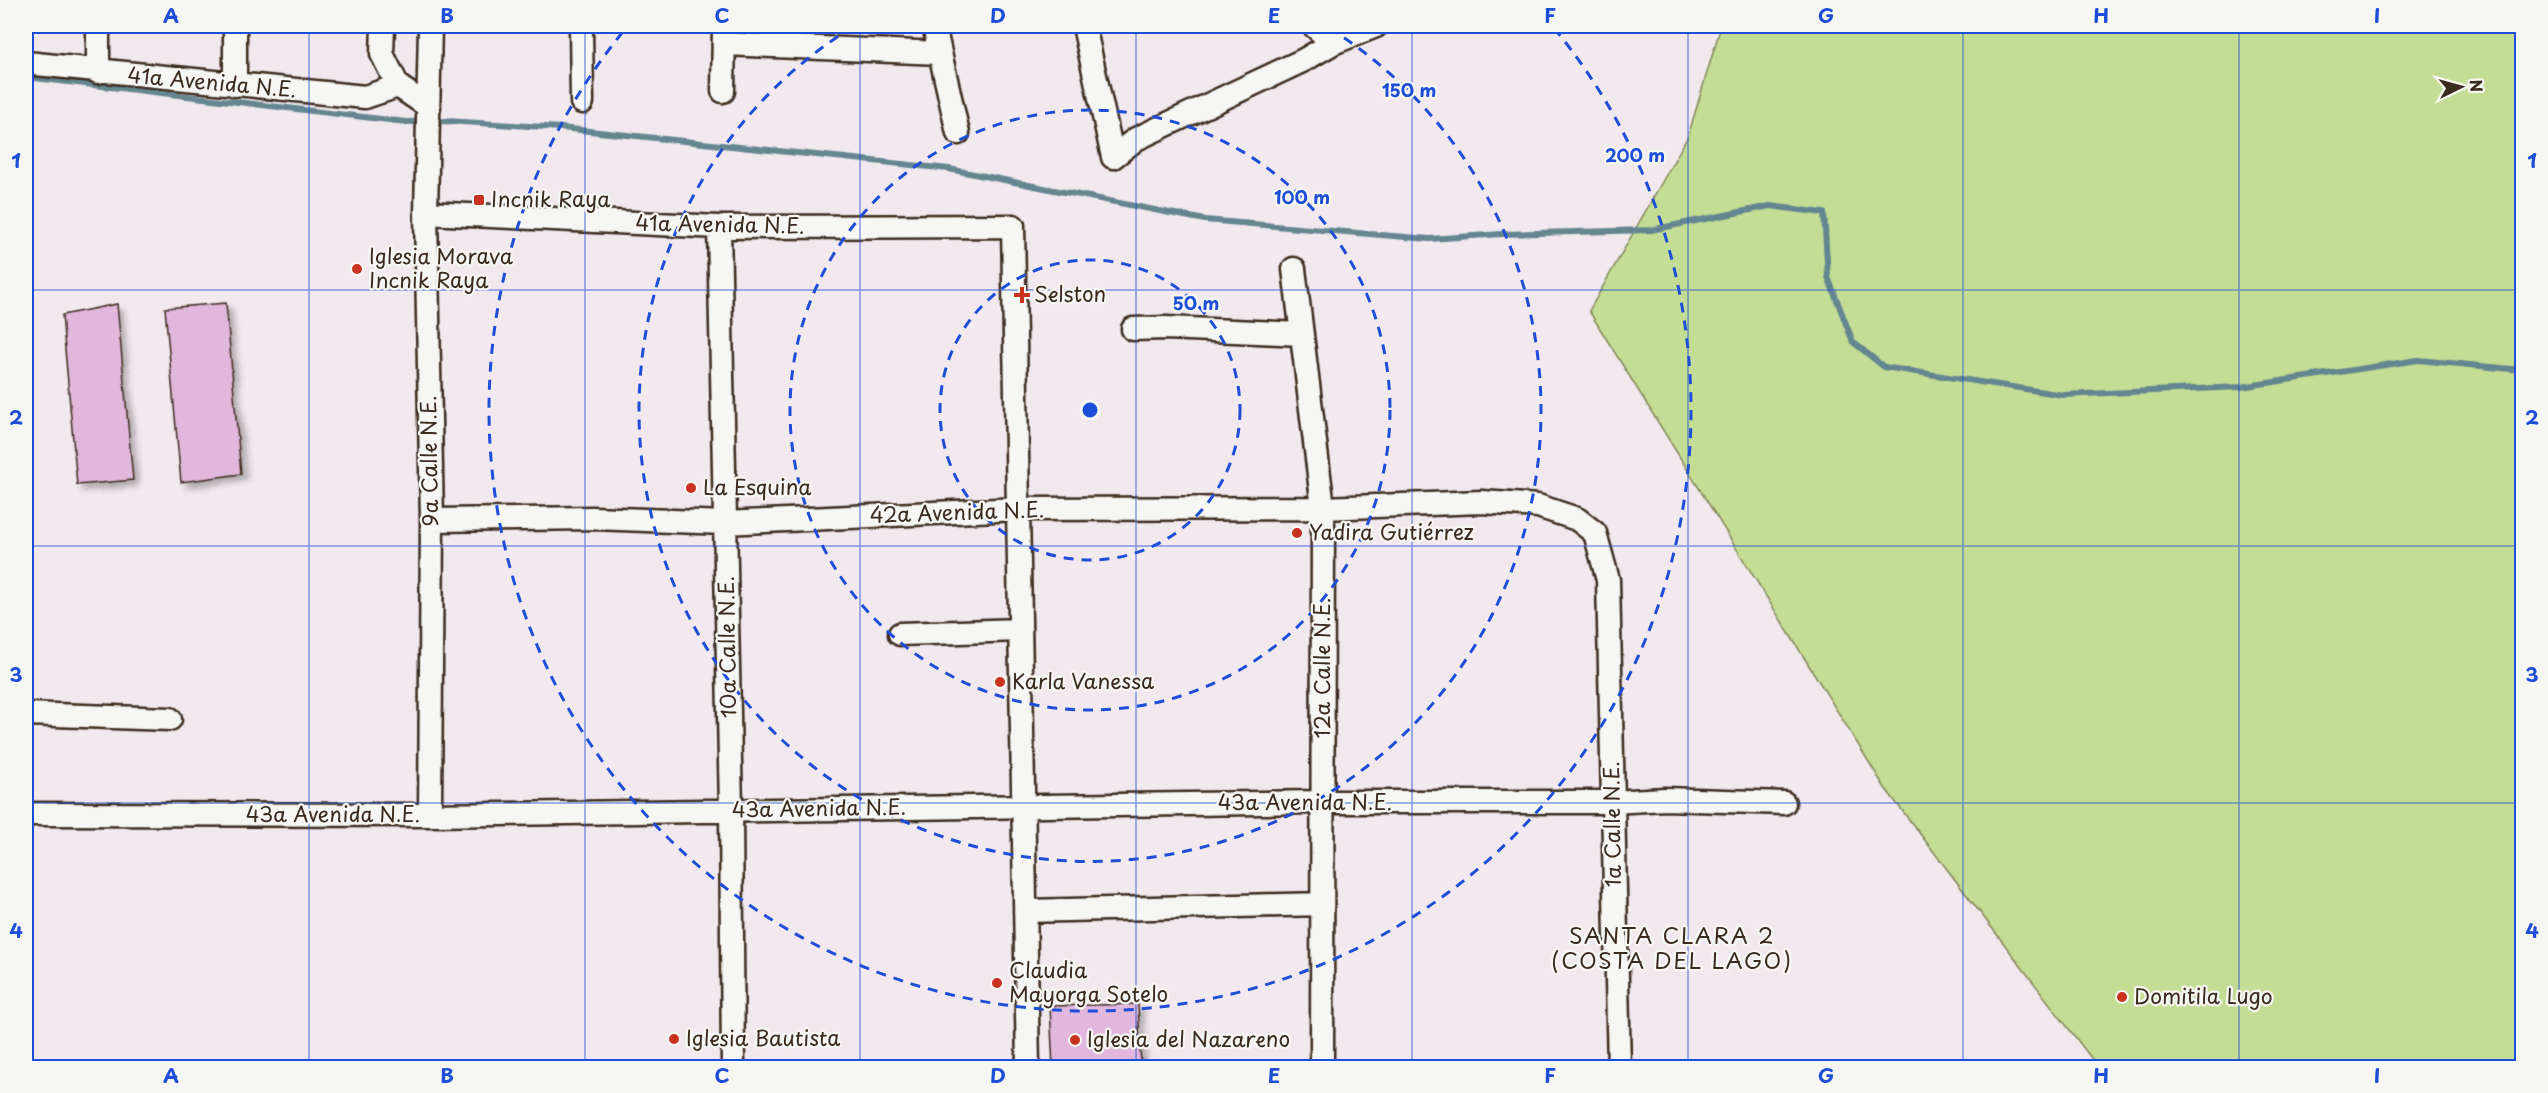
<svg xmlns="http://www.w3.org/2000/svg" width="2548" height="1093" font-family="'Playpen Sans',sans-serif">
  <defs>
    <filter id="shadow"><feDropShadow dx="5.5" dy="5.5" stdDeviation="3" flood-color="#0004"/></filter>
  </defs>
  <rect width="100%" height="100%" fill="#f2e9ee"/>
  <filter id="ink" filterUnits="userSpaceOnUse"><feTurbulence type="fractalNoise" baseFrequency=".0167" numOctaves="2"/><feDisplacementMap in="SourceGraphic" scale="12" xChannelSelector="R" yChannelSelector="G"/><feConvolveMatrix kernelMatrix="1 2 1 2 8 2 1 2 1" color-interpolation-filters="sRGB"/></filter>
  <g filter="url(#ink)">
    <!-- green -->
    <path fill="#c4dd94" stroke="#808459" stroke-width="1.5" d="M 1721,26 L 2522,26 L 2522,1067 L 2098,1067 L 1885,788 L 1589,311 L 1688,136 Z"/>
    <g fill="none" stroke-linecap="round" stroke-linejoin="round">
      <!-- stream -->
      <path stroke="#638691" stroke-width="6" d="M 26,77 L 406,122 L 446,121 L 561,128 L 949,169 L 1205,220 L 1429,239 L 1502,234 L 1651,230 L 1770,206 L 1824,213 L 1828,277 L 1853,342 L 1884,367 L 2063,395 L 2241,387 L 2418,360 L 2522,370"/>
    </g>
    <!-- building -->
    <path fill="#e1b7dd" stroke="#3b2a1e" stroke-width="1.5" filter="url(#shadow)" d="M 226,303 L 241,474 L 181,482 L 165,308 Z
      M 117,304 L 133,480 L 77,485 L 62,315 Z
      M 1138,1004 L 1141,1068 L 1053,1068 L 1050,1006 Z"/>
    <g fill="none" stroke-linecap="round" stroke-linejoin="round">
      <!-- minor casing -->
      <g stroke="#3b2a1e" stroke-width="27">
        <path id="minor" d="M 235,26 L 235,85
          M 383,26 L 382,54 L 398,86 L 429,107
          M 430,26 L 426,213 L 432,520 L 430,815
          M 581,26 L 582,102
          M 934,26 L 958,133
          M 1084,26 L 1113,157 L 1136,139 L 1304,60 L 1333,43 L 1376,26
          M 1314,26 L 1333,43
          M 724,44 L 940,53
          M 26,63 L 365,97 L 398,86
          M 98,72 L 98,26
          M 723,91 L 724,26
          M 426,213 L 719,227 L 1013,226 L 1028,1068
          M 719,227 L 731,810 L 733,1068
          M 1294,269 L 1323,508 L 1322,1068
          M 1133,329 L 1166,328 L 1302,334
          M 432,520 L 593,518 L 725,523 L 1018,509 L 1323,508 L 1482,502 L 1538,506 L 1577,519 L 1595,533 L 1608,580 L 1619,1068
          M 900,634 L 1020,630
          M 26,714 L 170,719
          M 26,814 L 430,815 L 1323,802 L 1612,802 L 1665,799 L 1784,803
          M 1025,911 L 1322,904"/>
      </g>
      <!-- minor -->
      <use href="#minor" stroke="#f6f6f2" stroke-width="22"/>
    </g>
  </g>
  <!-- grid -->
  <path fill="none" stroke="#1d4ed8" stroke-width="1.5" stroke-opacity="0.55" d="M 309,26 L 309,1068M 585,26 L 585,1068M 860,26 L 860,1068M 1136,26 L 1136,1068M 1412,26 L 1412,1068M 1688,26 L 1688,1068M 1963,26 L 1963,1068M 2239,26 L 2239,1068M 26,290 L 2522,290M 26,546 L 2522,546M 26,803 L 2522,803"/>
  <!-- distance rings -->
  <g fill="none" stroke="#1d4ed8" stroke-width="3" stroke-dasharray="10 8">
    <circle cx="1090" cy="410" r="150"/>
    <circle cx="1090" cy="410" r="300"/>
    <path d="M1329 28A451 451 0 1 1 851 28"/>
    <path d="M1554 28A601 601 0 1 1 626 28"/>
  </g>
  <!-- markers -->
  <g fill="#c8321e" stroke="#f6f6f2" stroke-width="2">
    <rect x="473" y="194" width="12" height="12" rx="3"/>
    <circle cx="357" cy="269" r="6"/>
    <path d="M1019 286h6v6h6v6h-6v6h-6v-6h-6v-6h6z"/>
    <circle cx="691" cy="488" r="6"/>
    <circle cx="1297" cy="533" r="6"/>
    <circle cx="1000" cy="682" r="6"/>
    <circle cx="997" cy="983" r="6"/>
    <circle cx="2122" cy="997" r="6"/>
    <circle cx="674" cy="1039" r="6"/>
    <circle cx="1075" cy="1040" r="6"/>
  </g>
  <g text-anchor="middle" stroke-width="4.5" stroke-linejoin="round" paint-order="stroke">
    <!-- street labels -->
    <g font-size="21" fill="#3b2a1e" stroke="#f6f6f2">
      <text transform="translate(212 83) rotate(5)" y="7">41a Avenida N.E.</text>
      <text transform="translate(720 225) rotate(1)" y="7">41a Avenida N.E.</text>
      <text transform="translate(430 461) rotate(-91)" y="7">9a Calle N.E.</text>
      <text transform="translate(957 513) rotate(-2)" y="7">42a Avenida N.E.</text>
      <text transform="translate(728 647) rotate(-91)" y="7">10a Calle N.E.</text>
      <text transform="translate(1323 668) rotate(-90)" y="7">12a Calle N.E.</text>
      <text x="1305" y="810">43a Avenida N.E.</text>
      <text transform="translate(819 809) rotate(-1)" y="7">43a Avenida N.E.</text>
      <text x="333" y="822">43a Avenida N.E.</text>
      <text transform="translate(1613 824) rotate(-91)" y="7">1a Calle N.E.</text>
    </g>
    <!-- poi labels -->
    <g font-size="21" fill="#3b2a1e" stroke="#f6f6f2" text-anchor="start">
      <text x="491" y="207">Incnik Raya</text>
      <text x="369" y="264">Iglesia Morava<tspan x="369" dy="24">Incnik Raya</tspan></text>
      <text x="1034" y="302">Selston</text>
      <text x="703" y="495">La Esquina</text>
      <text x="1309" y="540">Yadira Gutiérrez</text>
      <text x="1012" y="689">Karla Vanessa</text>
      <text x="1009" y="978">Claudia<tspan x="1009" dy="24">Mayorga Sotelo</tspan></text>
      <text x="2134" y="1004">Domitila Lugo</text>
      <text x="686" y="1046">Iglesia Bautista</text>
      <text x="1087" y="1047">Iglesia del Nazareno</text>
    </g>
    <!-- neighbourhood labels -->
    <g font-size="22" letter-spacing="1.5" fill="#3b2a1e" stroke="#f6f6f2">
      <text x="1672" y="944">SANTA CLARA 2<tspan x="1672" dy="25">(COSTA DEL LAGO)</tspan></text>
    </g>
  </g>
  <circle cx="1090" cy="410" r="9" fill="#1d4ed8" stroke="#f6f6f2" stroke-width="3"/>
  <g font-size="18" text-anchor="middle" font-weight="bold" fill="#1d4ed8" stroke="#f6f6f2" stroke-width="4.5" stroke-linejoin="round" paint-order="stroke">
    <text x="1409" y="97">150 m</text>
    <text x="1635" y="162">200 m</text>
    <text x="1302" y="204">100 m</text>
    <text x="1196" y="310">50 m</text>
  </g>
  <!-- margin -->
  <rect width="2548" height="1093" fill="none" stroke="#f6f6f2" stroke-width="66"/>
  <!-- north arrow -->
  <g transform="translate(2461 87) rotate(85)" stroke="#f6f6f2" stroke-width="4.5" paint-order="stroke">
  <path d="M0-4.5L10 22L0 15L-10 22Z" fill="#3b2a1e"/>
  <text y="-9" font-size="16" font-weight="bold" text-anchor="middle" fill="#3b2a1e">N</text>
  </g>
  <rect x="33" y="33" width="2482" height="1027" fill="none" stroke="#1d4ed8" stroke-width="2"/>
  <g font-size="20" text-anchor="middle" font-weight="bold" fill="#1d4ed8">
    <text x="171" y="23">A</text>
    <text x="447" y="23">B</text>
    <text x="722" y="23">C</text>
    <text x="998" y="23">D</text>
    <text x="1274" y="23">E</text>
    <text x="1550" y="23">F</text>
    <text x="1826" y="23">G</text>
    <text x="2101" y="23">H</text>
    <text x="2377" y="23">I</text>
    <text x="16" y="168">1</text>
    <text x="2532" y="168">1</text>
    <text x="16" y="425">2</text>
    <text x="2532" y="425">2</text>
    <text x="16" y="682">3</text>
    <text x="2532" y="682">3</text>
    <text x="16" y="938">4</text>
    <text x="2532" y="938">4</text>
    <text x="171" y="1083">A</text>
    <text x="447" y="1083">B</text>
    <text x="722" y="1083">C</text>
    <text x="998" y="1083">D</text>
    <text x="1274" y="1083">E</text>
    <text x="1550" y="1083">F</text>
    <text x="1826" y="1083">G</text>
    <text x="2101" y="1083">H</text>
    <text x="2377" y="1083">I</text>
  </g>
</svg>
